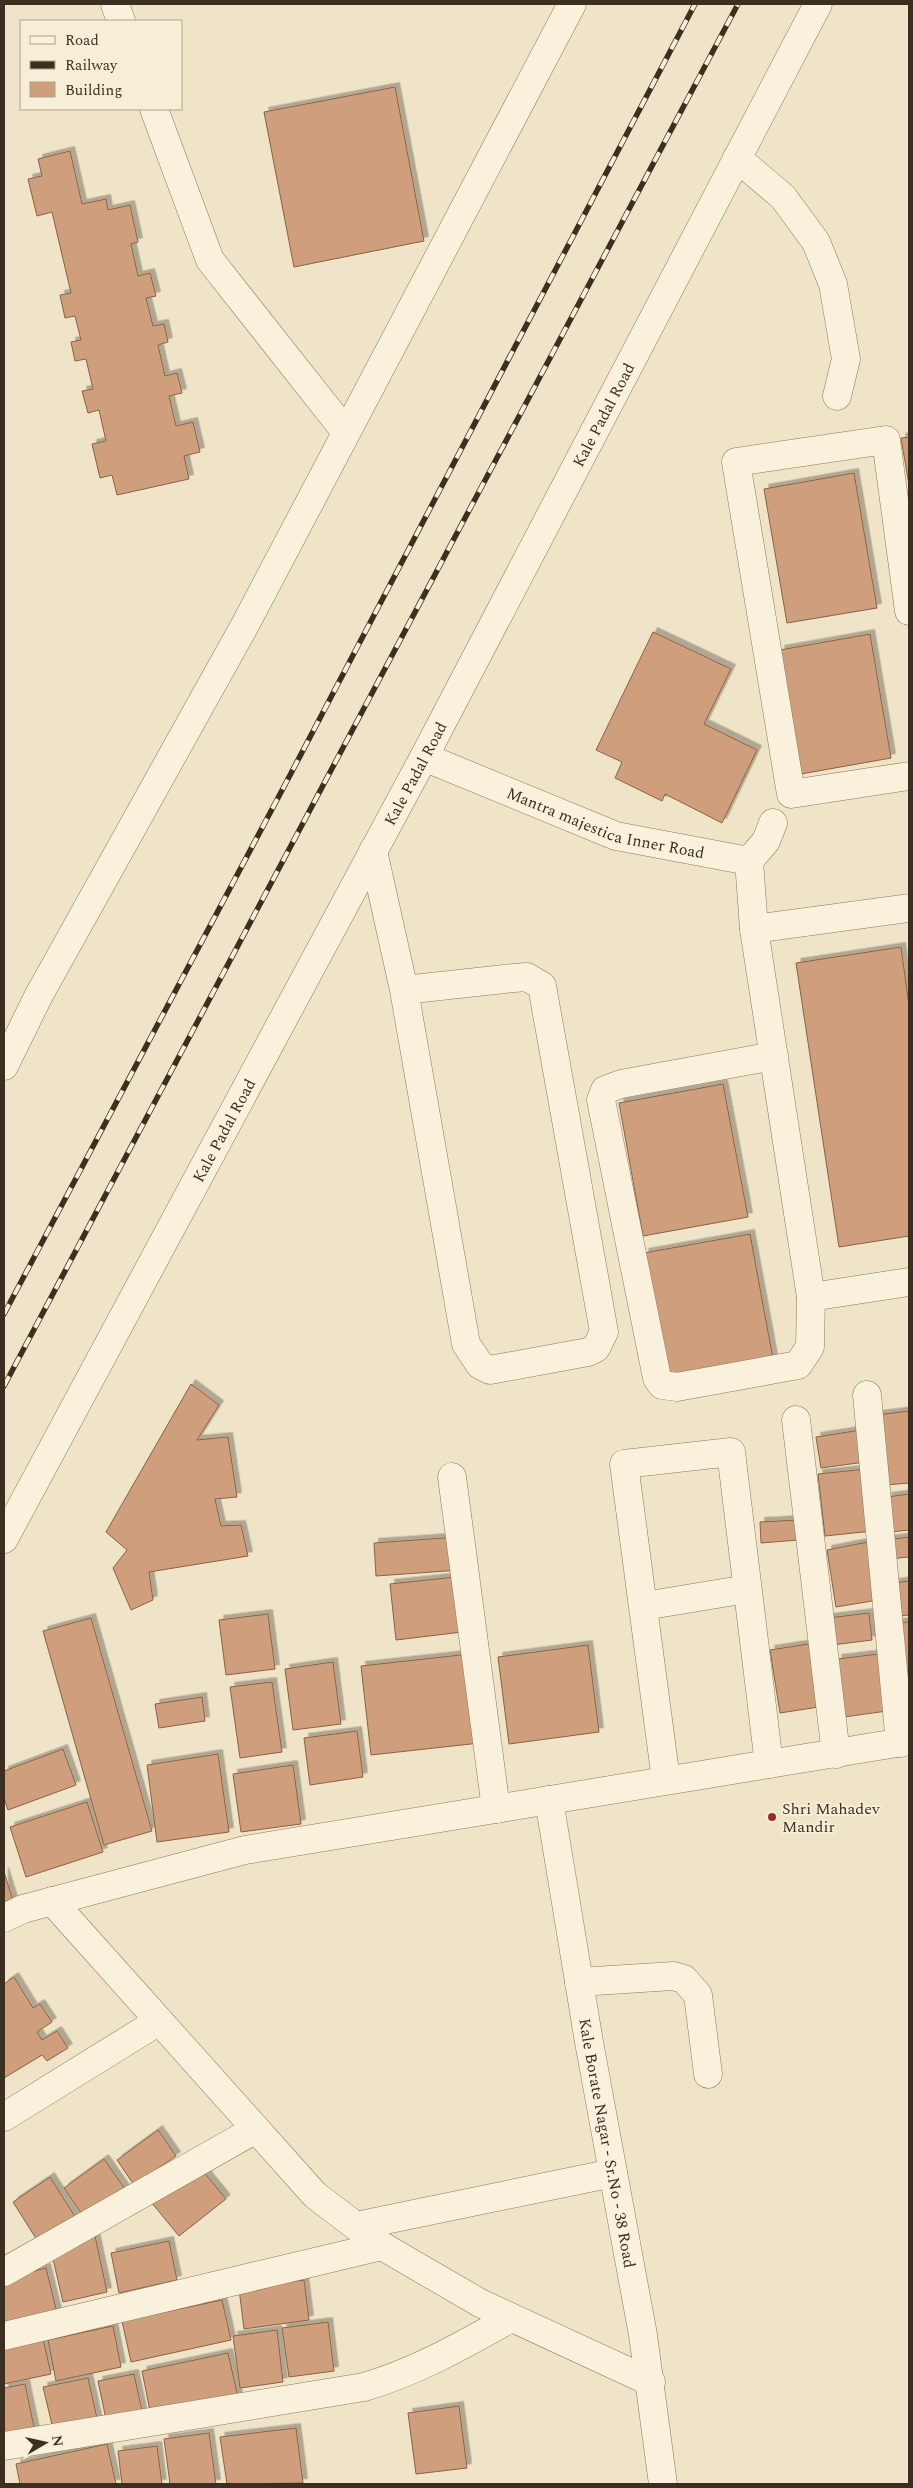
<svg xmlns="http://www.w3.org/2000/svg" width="913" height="2488" font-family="Spectral,serif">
  <defs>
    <filter id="shadow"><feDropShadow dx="4.5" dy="-4.5" stdDeviation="0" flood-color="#0004"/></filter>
  </defs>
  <rect width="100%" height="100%" fill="#f0e4c8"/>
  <!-- building -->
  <path fill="#cf9f7d" stroke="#8d5f41" filter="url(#shadow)" d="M 395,87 L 424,241 L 294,267 L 264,112 Z
    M 70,151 L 82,204 L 106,199 L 108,210 L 130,205 L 138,242 L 131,244 L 138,276 L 150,273 L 156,296 L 146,298 L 153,326 L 164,324 L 168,342 L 158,345 L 165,376 L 177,373 L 182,393 L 169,396 L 176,426 L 193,422 L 200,452 L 184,456 L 189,479 L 117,495 L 112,475 L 100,478 L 92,444 L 106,441 L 99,410 L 88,413 L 82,391 L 93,389 L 86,359 L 75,361 L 71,342 L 81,340 L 75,316 L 65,318 L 60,295 L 71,293 L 52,212 L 37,216 L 28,179 L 42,176 L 38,159 Z
    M 909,437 L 909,485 L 901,438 Z
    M 854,473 L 877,608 L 787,623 L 764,489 Z
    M 653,632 L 731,669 L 704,724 L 757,750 L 722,823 L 665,794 L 662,801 L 615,778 L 622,762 L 596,750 Z
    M 870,634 L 891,758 L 801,774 L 780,650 Z
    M 901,947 L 909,1006 L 909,1236 L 839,1247 L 796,963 Z
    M 723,1084 L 748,1217 L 643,1236 L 619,1103 Z
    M 750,1234 L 774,1364 L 667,1384 L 644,1253 Z
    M 191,1384 L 219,1405 L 197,1440 L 228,1437 L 237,1497 L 215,1499 L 221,1526 L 241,1525 L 248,1556 L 149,1572 L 153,1600 L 131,1610 L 113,1568 L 127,1550 L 106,1532 Z
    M 909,1411 L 909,1483 L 886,1485 L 877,1415 Z
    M 861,1430 L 865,1462 L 821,1468 L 816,1437 Z
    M 867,1469 L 873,1531 L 825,1536 L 818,1474 Z
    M 909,1494 L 909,1530 L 891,1532 L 887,1497 Z
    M 798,1520 L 798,1540 L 761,1543 L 760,1522 Z
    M 458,1537 L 460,1570 L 376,1576 L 374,1543 Z
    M 909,1537 L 909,1557 L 889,1559 L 887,1540 Z
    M 868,1542 L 878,1600 L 836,1607 L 827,1550 Z
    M 455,1577 L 462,1632 L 396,1640 L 390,1584 Z
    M 909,1581 L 909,1615 L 898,1616 L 894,1583 Z
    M 869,1613 L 872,1640 L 832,1645 L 828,1618 Z
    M 268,1614 L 275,1669 L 226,1675 L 219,1620 Z
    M 91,1618 L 152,1831 L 104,1845 L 43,1631 Z
    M 909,1622 L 909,1705 L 898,1623 Z
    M 815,1643 L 825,1706 L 780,1713 L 770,1650 Z
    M 588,1645 L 599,1732 L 509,1744 L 498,1657 Z
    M 470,1654 L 480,1743 L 371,1755 L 361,1666 Z
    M 879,1654 L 887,1711 L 844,1717 L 837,1659 Z
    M 333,1662 L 341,1724 L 293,1730 L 285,1669 Z
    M 272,1682 L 282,1752 L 240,1758 L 230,1687 Z
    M 202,1697 L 205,1721 L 159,1728 L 155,1704 Z
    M 357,1731 L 363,1777 L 310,1785 L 304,1738 Z
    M 63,1749 L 76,1785 L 8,1810 L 4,1798 L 4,1771 Z
    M 218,1754 L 229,1832 L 157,1842 L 147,1765 Z
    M 293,1765 L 301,1824 L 241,1832 L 233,1774 Z
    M 87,1802 L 103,1852 L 26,1877 L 10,1827 Z
    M 4,1872 L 14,1904 L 4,1907 Z
    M 14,1977 L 33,2008 L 40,2004 L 52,2022 L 37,2032 L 42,2040 L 57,2031 L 68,2048 L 47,2061 L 42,2055 L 4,2078 L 4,1984 Z
    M 158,2130 L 176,2156 L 134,2185 L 117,2160 Z
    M 104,2159 L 127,2192 L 86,2220 L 64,2188 Z
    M 198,2165 L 226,2199 L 179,2236 L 151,2202 Z
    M 50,2177 L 79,2223 L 42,2248 L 13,2202 Z
    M 95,2236 L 107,2292 L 63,2302 L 50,2246 Z
    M 169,2241 L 177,2280 L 119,2293 L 111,2253 Z
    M 46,2268 L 58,2317 L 4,2326 L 4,2279 Z
    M 304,2280 L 309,2320 L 244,2329 L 239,2289 Z
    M 222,2300 L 231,2340 L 131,2362 L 122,2321 Z
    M 328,2322 L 334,2371 L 289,2377 L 282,2328 Z
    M 113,2326 L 121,2367 L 56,2381 L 48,2340 Z
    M 277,2330 L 283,2382 L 240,2388 L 233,2336 Z
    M 42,2334 L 51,2374 L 4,2384 L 4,2342 Z
    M 228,2353 L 238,2397 L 151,2416 L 142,2371 Z
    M 134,2374 L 143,2416 L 107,2424 L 98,2381 Z
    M 88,2378 L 98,2423 L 54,2433 L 43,2387 Z
    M 25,2384 L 35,2432 L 4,2439 L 4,2388 Z
    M 459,2406 L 467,2468 L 416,2474 L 408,2413 Z
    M 296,2428 L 303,2483 L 227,2484 L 220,2437 Z
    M 209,2433 L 216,2484 L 170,2484 L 164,2439 Z
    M 107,2444 L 116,2484 L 20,2484 L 16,2464 Z
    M 157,2446 L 162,2484 L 122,2484 L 118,2451 Z"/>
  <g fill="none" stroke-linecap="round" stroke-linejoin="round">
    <!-- minor casing -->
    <g stroke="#8d765c" stroke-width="29">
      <g id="minor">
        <path d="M 115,4 L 121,21"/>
        <path d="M 154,109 L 210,260 L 345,431"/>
        <path d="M 737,158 L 783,197 L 816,242 L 833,284 L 846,359 L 837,396"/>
        <path d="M 909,611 L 886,440 L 736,462 L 791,794 L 909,776"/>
        <path id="s1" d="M 424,757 L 616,836 L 749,861 L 766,841 L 773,823"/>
        <path d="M 373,851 L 404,990 L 466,1344 L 480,1365 L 490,1370 L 588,1352 L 596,1348 L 604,1332 L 542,986 L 527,977 L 514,978 L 404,990"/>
        <path d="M 749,861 L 754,929 L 811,1297 L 810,1347 L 798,1365 L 677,1387 L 662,1385 L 657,1378 L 601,1100 L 605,1090 L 621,1084 L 774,1056"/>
        <path d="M 754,929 L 909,908"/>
        <path d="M 4,1066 L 39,995 L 245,625 L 572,4"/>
        <path d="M 811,1297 L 909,1282"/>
        <path d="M 867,1395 L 900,1743"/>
        <path d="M 796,1420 L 836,1754"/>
        <path d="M 452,1477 L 496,1809"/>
        <path id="s2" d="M 4,1539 L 424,757 L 818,4"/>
        <path d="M 644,1606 L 747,1589"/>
        <path d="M 666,1780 L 624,1464 L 731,1452 L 769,1764"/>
        <path id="s3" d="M 549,1800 L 589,2042 L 643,2335 L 663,2484"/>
        <path d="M 52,1901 L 315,2195 L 382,2246 L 480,2303 L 651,2382"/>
        <path d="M 4,1918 L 23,1909 L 245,1850 L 909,1741"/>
        <path d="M 579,1982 L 673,1976 L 684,1979 L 698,1995 L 708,2074"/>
        <path d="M 4,2117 L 159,2021"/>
        <path d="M 356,2226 L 613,2173"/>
        <path d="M 4,2272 L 256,2129"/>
        <path d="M 4,2336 L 382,2246"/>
        <path d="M 4,2446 L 364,2387 C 416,2372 463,2345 511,2318"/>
      </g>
    </g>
    <!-- minor -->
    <use href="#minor" stroke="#faf1dc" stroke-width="28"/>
    <!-- rail casing -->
    <g stroke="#3d2e20" stroke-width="5.5">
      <path id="rail" d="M 4,1314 L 288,779 L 695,4
        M 4,1386 L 738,4"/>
    </g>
    <!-- rail -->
    <use href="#rail" stroke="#f7eed8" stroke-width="4" stroke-dasharray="11" stroke-linecap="butt"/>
  </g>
  <!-- markers -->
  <circle fill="#9e2a2b" stroke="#f7eed8" stroke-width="2" cx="772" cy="1817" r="5"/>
  <g text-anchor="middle" stroke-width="4" stroke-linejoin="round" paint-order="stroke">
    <!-- street labels -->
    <g font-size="16" fill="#3d2e20" stroke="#f7eed8">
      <text dy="6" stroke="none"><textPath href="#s2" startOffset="1274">Kale Padal Road</textPath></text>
      <text dy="6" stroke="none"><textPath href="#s2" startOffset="869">Kale Padal Road</textPath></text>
      <text dy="6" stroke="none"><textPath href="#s1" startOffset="194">Mantra majestica Inner Road</textPath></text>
      <text dy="6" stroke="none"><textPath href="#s2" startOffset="464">Kale Padal Road</textPath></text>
      <text dy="6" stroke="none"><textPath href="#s3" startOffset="348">Kale Borate Nagar - Sr.No - 38 Road</textPath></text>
    </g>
    <!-- poi labels -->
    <g font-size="16" fill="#3d2e20" stroke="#f7eed8" text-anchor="start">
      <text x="782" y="1814">Shri Mahadev<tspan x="782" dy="18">Mandir</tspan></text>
    </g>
  </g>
  <!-- border -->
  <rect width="913" height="2488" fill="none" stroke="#3d2e20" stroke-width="10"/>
  <!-- legend -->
  <rect x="20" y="20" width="162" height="90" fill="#f7eed8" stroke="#ada18e"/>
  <rect x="30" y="36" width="25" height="8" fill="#faf1dc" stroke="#ada18e"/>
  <text x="65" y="45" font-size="15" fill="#3d2e20">Road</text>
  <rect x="30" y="61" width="25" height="8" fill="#3d2e20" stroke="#ada18e"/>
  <text x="65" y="70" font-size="15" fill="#3d2e20">Railway</text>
  <rect x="30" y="82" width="25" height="15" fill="#cf9f7d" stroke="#ada18e"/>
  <text x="65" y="95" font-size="15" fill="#3d2e20">Building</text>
  <!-- north arrow -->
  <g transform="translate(45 2443) rotate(81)" stroke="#f7eed8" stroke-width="4" paint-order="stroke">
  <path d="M0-4L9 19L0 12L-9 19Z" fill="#3d2e20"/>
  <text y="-8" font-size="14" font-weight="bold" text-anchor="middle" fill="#3d2e20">N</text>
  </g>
</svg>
